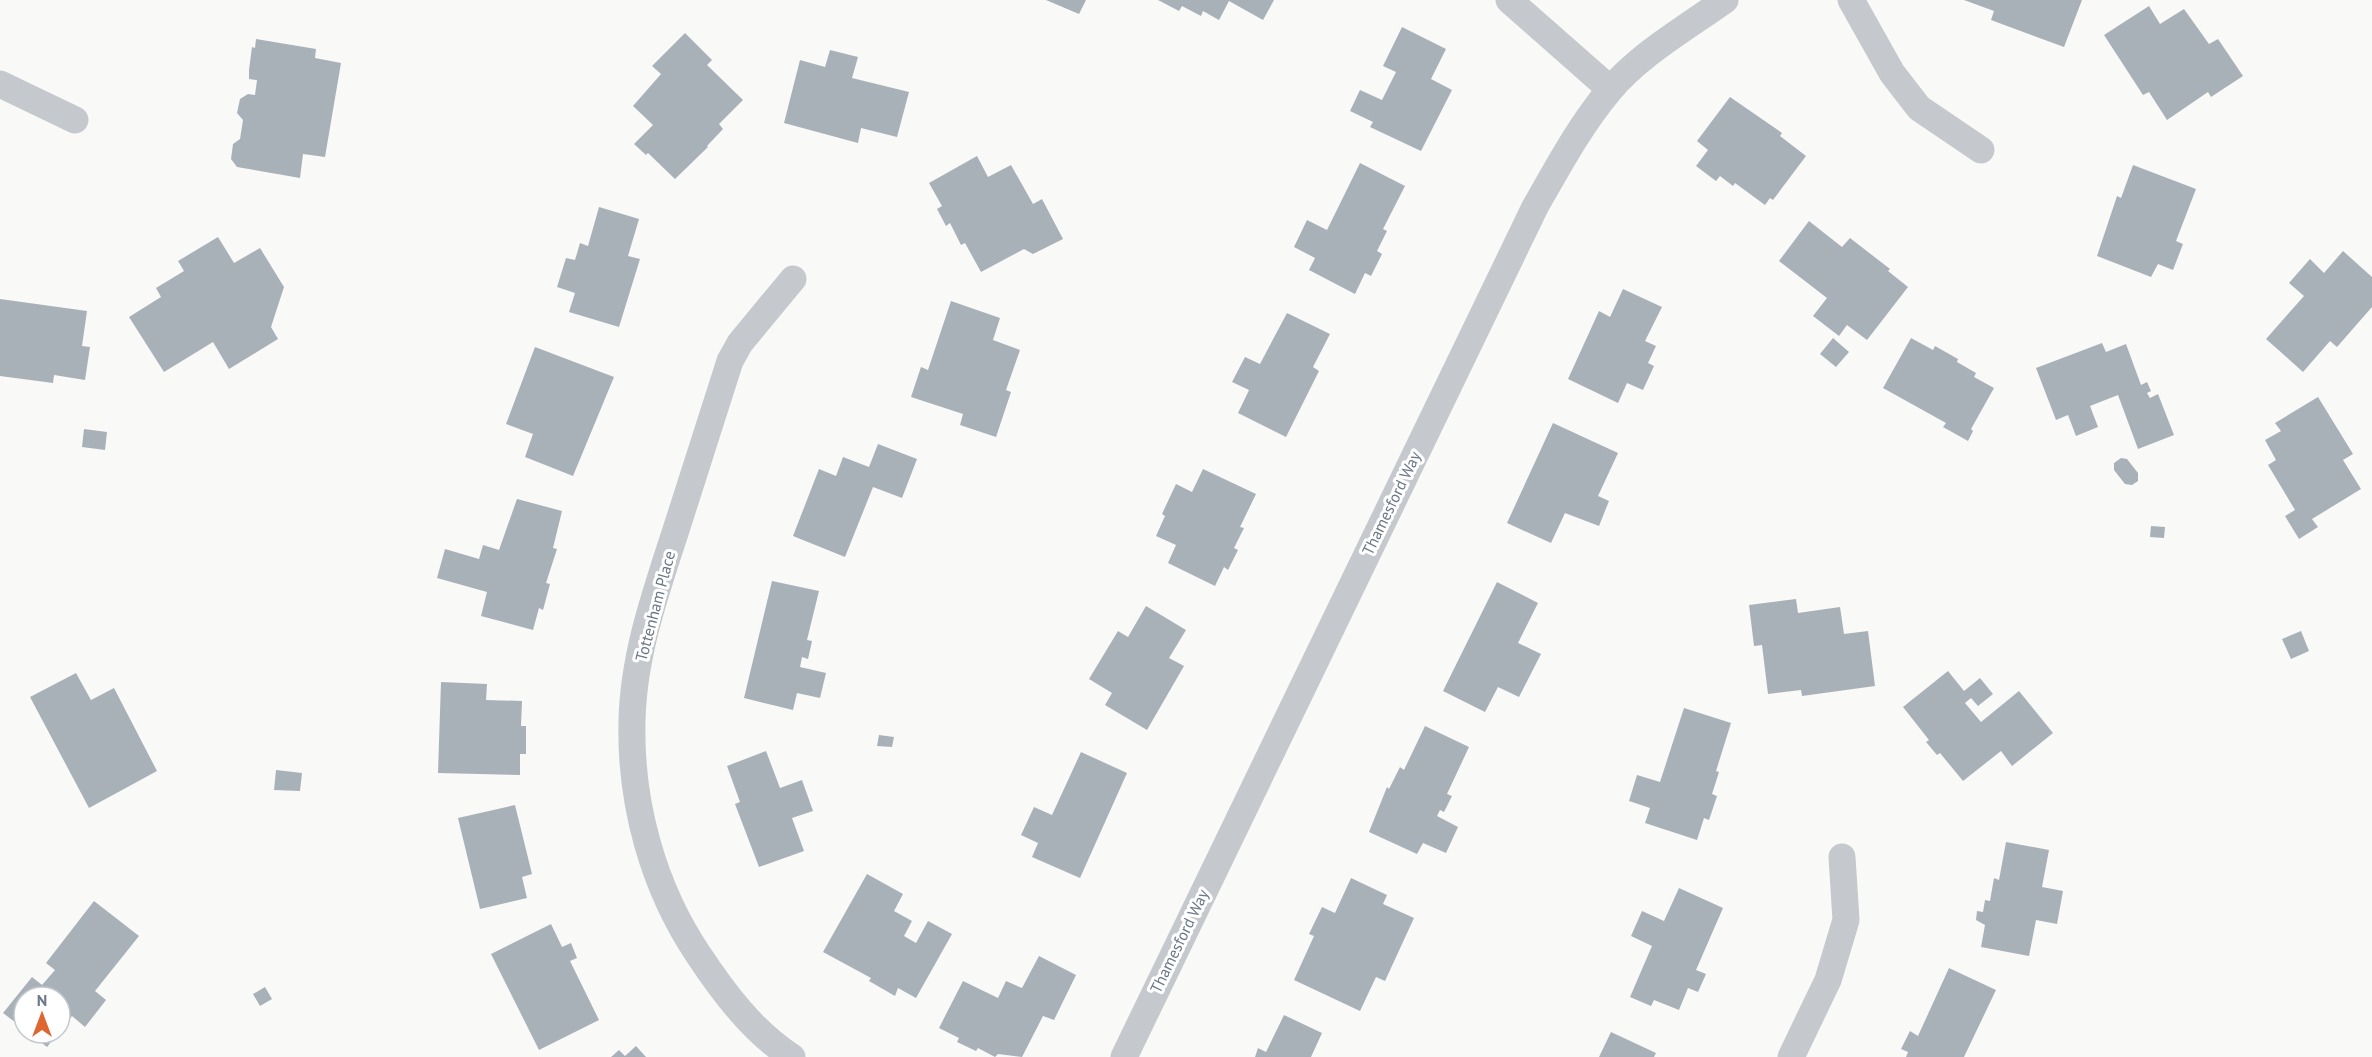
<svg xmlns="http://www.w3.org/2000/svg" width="2372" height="1057" font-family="'PT Sans',sans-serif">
  <rect width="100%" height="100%" fill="#f9f9f7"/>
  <!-- building -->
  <path fill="#a9b1b8" d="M 1046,0 L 1086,0 L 1079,14 Z
    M 1158,0 L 1274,0 L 1263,20 L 1229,1 L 1219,20 L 1203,11 L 1201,16 L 1182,6 L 1179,11 Z
    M 1964,0 L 2082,0 L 2064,47 L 1991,20 L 1994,11 Z
    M 2149,6 L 2160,24 L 2184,9 L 2209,44 L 2218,39 L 2243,76 L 2211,97 L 2208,92 L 2167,120 L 2149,92 L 2143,95 L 2104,35 Z
    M 1402,27 L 1446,49 L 1431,79 L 1452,90 L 1421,151 L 1370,127 L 1373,122 L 1350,111 L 1360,90 L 1382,100 L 1396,72 L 1383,66 Z
    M 685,33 L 712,60 L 707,65 L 743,100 L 719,124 L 723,129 L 707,146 L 708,147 L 675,179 L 648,153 L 646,155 L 634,144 L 653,125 L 633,106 L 661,74 L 652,66 Z
    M 256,39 L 316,49 L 315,58 L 341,63 L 325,157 L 303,154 L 300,178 L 237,167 L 231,159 L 233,144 L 240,139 L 243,120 L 237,113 L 240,99 L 248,94 L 255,95 L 257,80 L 249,79 L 249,70 L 252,47 L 255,48 Z
    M 830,50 L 858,57 L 852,78 L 909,92 L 897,137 L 861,128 L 858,143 L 784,123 L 800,60 L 825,67 Z
    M 1730,97 L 1782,133 L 1780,136 L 1806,156 L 1773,200 L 1770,198 L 1765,205 L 1735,183 L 1733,186 L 1720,176 L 1716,181 L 1696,166 L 1708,150 L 1697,141 Z
    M 977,156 L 988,177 L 1011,165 L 1033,204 L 1042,199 L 1063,239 L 1033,254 L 1024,249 L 981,272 L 965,243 L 961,245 L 950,223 L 946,226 L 937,209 L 942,206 L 929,183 Z
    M 1360,163 L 1405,186 L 1383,229 L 1387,231 L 1377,251 L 1382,254 L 1371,276 L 1365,273 L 1355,294 L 1309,270 L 1315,258 L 1294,247 L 1307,220 L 1327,230 Z
    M 2133,165 L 2196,189 L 2176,241 L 2183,244 L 2173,270 L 2158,264 L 2151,277 L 2097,256 L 2117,196 L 2121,198 Z
    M 599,207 L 639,219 L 628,256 L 640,259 L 619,327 L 569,312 L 575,293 L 557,287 L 566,258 L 575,260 L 580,243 L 588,246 Z
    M 1809,221 L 1842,247 L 1850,238 L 1890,269 L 1888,271 L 1908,287 L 1867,340 L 1847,325 L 1839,336 L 1813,316 L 1827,298 L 1779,261 Z
    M 218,237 L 234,263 L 260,248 L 284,287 L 271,327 L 278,339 L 229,369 L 213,342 L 164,372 L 129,317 L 161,297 L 156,288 L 184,271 L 178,261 Z
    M 2343,251 L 2372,277 L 2372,307 L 2337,347 L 2330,341 L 2303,372 L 2266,339 L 2304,296 L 2289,283 L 2310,259 L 2324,273 Z
    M 1623,289 L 1662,307 L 1645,341 L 1656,346 L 1648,363 L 1654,366 L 1643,390 L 1627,383 L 1618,403 L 1568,379 L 1599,311 L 1610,317 Z
    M 0,299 L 87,311 L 82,346 L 90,347 L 85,380 L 54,375 L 53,383 L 0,376 Z
    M 951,301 L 1000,318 L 993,340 L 1020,350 L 1006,390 L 1011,392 L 996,437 L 960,425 L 963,414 L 911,397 L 921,367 L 928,370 Z
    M 1287,313 L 1330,334 L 1313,367 L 1319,371 L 1286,437 L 1238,413 L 1249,390 L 1232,382 L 1245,357 L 1260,364 Z
    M 1833,338 L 1849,352 L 1836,367 L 1820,354 Z
    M 1911,338 L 1933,350 L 1935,346 L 1958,359 L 1957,362 L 1976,373 L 1974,377 L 1994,388 L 1971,429 L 1973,431 L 1968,441 L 1943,427 L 1946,423 L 1883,388 Z
    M 2102,343 L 2106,352 L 2126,344 L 2141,385 L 2147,382 L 2151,391 L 2147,393 L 2150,398 L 2158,394 L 2174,435 L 2138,449 L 2118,395 L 2090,406 L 2098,427 L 2076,436 L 2068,415 L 2056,420 L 2036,368 Z
    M 535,347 L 614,377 L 573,476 L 525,457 L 533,434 L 506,424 Z
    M 2318,397 L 2353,454 L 2343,460 L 2361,489 L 2312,519 L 2318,527 L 2299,539 L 2285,516 L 2295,510 L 2268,465 L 2276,460 L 2265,440 L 2281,431 L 2275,423 Z
    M 1553,423 L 1618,453 L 1598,496 L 1609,501 L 1599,526 L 1565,513 L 1551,543 L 1507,523 Z
    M 84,429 L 107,432 L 105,450 L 82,447 Z
    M 878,444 L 917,459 L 902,498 L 873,487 L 845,557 L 793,536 L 819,469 L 836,476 L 843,457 L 869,467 Z
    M 2121,458 L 2127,459 L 2138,473 L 2138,481 L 2132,485 L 2125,484 L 2114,470 L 2114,463 Z
    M 1203,469 L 1256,494 L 1240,527 L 1244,528 L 1234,548 L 1238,550 L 1228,570 L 1224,567 L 1215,586 L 1168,563 L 1176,545 L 1156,536 L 1165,516 L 1162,514 L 1176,484 L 1192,492 Z
    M 517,499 L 562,511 L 553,548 L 557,549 L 546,583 L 550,584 L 543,610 L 539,608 L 533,630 L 481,616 L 487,592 L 437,578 L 445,549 L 479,559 L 483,545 L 499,550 Z
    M 2151,526 L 2165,527 L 2164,538 L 2150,537 Z
    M 772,581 L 819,591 L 807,640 L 812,641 L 808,659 L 802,657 L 800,667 L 826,673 L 820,698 L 797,693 L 793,710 L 744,698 Z
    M 1497,582 L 1538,603 L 1518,643 L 1541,654 L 1519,697 L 1498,687 L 1485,712 L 1443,691 Z
    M 1796,599 L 1798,613 L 1840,607 L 1844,634 L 1868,631 L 1875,686 L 1802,696 L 1801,690 L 1768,694 L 1762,645 L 1754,646 L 1749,605 Z
    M 1146,606 L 1186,630 L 1169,658 L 1184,666 L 1147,730 L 1105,705 L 1112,693 L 1089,679 L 1118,631 L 1128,637 Z
    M 2301,631 L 2309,651 L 2291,659 L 2282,639 Z
    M 1948,671 L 1964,691 L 1980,678 L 1993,694 L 1978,706 L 1971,698 L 1965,703 L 1981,722 L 2019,691 L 2053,733 L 2012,766 L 2001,751 L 1963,781 L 1940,753 L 1937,755 L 1926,742 L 1929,740 L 1903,707 Z
    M 76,673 L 91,700 L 114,688 L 157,771 L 89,808 L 30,697 Z
    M 441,682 L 487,684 L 486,700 L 522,701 L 521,726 L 526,726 L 526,754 L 520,754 L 520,775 L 438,773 Z
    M 1684,708 L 1731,723 L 1716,771 L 1719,772 L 1712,794 L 1717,796 L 1709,820 L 1704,818 L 1697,840 L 1645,823 L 1650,808 L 1629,801 L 1637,775 L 1660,782 Z
    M 1425,726 L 1469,747 L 1447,794 L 1452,796 L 1444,812 L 1440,810 L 1437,816 L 1458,827 L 1446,853 L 1423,843 L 1417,854 L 1369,832 L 1387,787 L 1389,789 L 1400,767 L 1404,770 Z
    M 879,735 L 894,737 L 892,747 L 877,746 Z
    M 766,751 L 780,788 L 802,780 L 813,811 L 792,818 L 804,851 L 759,867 L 735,804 L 740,802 L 727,766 Z
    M 1081,752 L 1127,773 L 1080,878 L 1032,857 L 1038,843 L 1021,835 L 1034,807 L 1052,815 Z
    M 276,770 L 302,773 L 300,791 L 274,790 Z
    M 515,805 L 532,874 L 522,877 L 527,898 L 480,909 L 458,818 Z
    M 2006,842 L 2049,850 L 2042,887 L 2063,891 L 2057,924 L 2036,920 L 2029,956 L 1981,947 L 1985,925 L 1976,920 L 1977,911 L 1983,912 L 1985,900 L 1990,901 L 1994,878 L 1999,880 Z
    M 867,874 L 903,894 L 894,911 L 912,921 L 904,936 L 916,943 L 928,921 L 952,934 L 916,998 L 898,988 L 895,996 L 869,981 L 871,978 L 823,952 Z
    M 1351,878 L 1387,895 L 1383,904 L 1414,918 L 1385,981 L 1376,977 L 1360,1011 L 1294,980 L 1314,936 L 1309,934 L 1322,907 L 1335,913 Z
    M 1679,888 L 1723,908 L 1696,970 L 1706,974 L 1698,992 L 1688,988 L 1679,1010 L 1654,1000 L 1651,1006 L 1630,997 L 1652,946 L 1631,936 L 1642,911 L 1664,921 Z
    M 94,901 L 139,936 L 95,991 L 106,1000 L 85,1027 L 72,1016 L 60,1031 L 60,997 L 24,997 L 24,1029 L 3,1013 L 32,977 L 42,985 L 55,970 L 46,963 Z
    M 551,924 L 562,947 L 571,943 L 577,958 L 570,961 L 599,1020 L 539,1050 L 491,954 Z
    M 1039,956 L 1076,975 L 1054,1020 L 1043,1016 L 1022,1057 L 998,1054 L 995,1057 L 978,1048 L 976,1051 L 957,1042 L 959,1038 L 939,1028 L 963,981 L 998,998 L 1006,981 L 1022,988 Z
    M 1949,968 L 1996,990 L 1964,1057 L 1906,1057 L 1908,1052 L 1901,1049 L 1910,1031 L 1918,1036 Z
    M 265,987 L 272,999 L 260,1006 L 253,994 Z
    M 1284,1015 L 1322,1033 L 1311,1057 L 1255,1057 L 1258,1048 L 1266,1052 Z
    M 1611,1032 L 1656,1053 L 1654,1057 L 1599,1057 Z
    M 29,1033 L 58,1033 L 47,1047 Z
    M 636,1046 L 646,1057 L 611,1057 L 619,1050 L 625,1056 Z"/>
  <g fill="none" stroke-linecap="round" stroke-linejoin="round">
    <!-- minor -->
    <path stroke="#c5c8cc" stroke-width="27" d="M 1509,0 L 1610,89
      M 1851,0 L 1892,73 L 1919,108 L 1981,150
      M 0,84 L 75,120
      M 792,1057 C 753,1032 723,992 698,954 C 653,887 630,803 632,722 C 633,657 655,594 675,533 C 693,476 712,418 730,361 L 740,343 L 793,279
      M 1124,1057 L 1535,207 C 1558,167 1579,127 1609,91 C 1640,54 1686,28 1725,0
      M 1791,1057 L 1828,980 L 1846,920 L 1842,857"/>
  </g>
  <g text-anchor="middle" stroke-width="6" stroke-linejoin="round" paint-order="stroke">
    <!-- street labels -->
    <g font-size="16" fill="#697787" stroke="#fff">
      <text transform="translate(1391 503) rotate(-64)" y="6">Thamesford Way</text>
      <text transform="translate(655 606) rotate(-75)" y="6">Tottenham Place</text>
      <text transform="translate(1179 941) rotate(-64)" y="6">Thamesford Way</text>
    </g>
  </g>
  <!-- north arrow -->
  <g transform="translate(42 1015)"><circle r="28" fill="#ffffff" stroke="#c3c9cf" stroke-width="1.5"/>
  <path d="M0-4.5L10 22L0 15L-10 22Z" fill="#e06630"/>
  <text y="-9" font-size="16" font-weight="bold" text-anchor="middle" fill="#697787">N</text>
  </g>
</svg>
